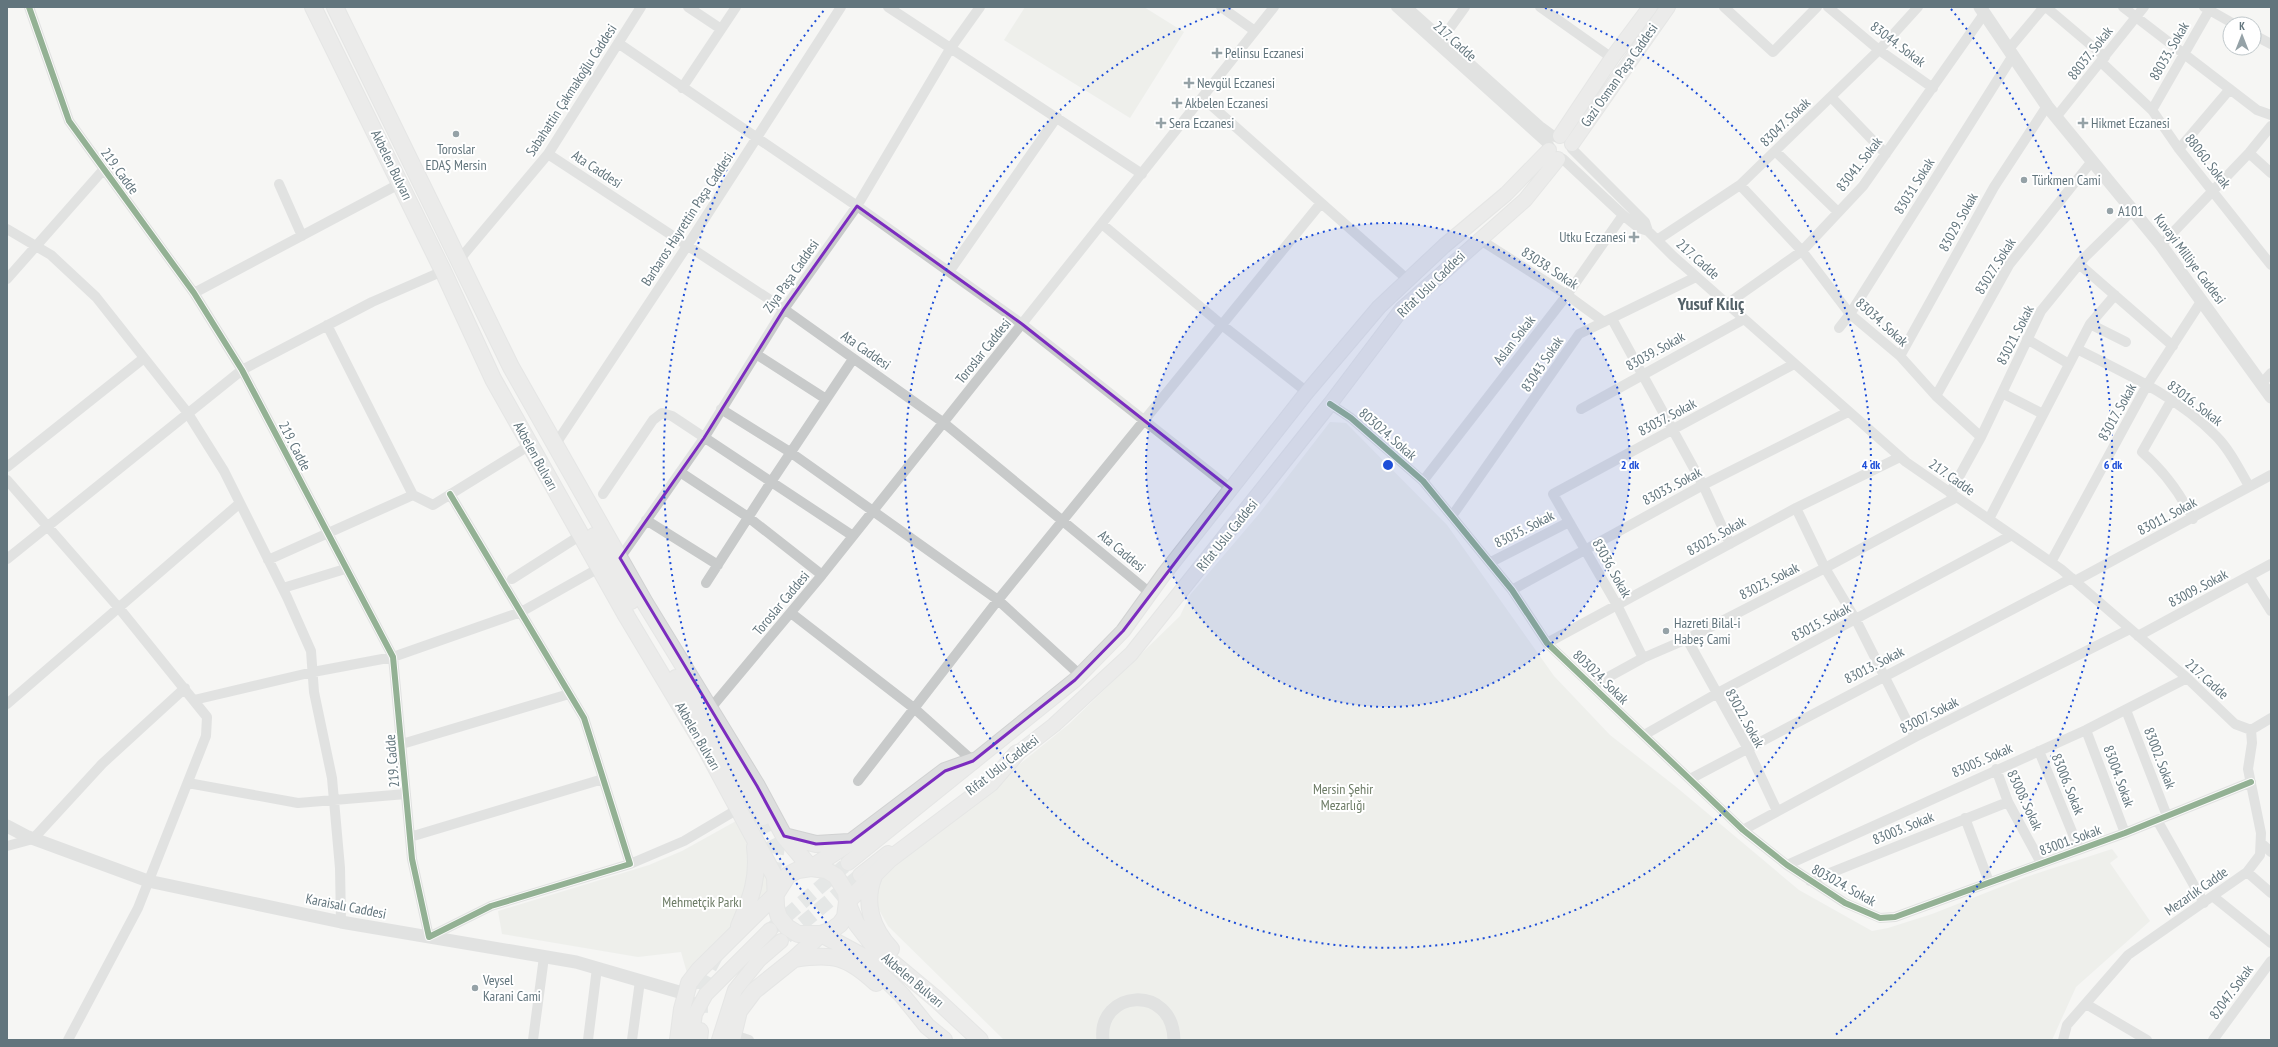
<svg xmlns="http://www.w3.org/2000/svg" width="2278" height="1047" font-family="'PT Sans Narrow',sans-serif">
  <rect width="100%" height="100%" fill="#f5f5f4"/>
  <!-- green -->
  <path fill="#e4e7e1" d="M 1025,7 L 1144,7 L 1184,32 L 1130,118 L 1004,40 Z
    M 1330,422 L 1346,423 L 1447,525 L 1554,676 L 1610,735 L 1675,786 L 1799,890 L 1872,931 L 1888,928 L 1932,914 L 2026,877 L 2112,849 L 2118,857 L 2110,863 L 2150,921 L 2076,987 L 2052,1040 L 1004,1040 L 888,926 L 872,897 L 876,881 L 1069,724 L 1180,616 L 1190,595 L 1259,514 Z
    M 736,821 L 769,871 L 769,894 L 759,921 L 703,977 L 689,980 L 681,952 L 638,957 L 502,934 L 498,911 L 649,865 L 682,851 Z"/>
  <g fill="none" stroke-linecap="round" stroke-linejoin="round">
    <!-- secondary-tunnel -->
    <path stroke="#d0d5d6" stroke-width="14" stroke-dasharray="14 7" stroke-linecap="butt" d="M 770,930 L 848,863
      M 786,937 L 860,875"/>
    <!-- primary-tunnel -->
    <path stroke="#d0d5d6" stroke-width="16" stroke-dasharray="16 8" stroke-linecap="butt" d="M 763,817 L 777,847 L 771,882
      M 700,1013 L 699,986 L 715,956"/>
    <!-- secondary casing -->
    <g stroke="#d1d2d2" stroke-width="16">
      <path id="secondary" d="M 1560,136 L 1612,58 L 1650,7
        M 1572,144 L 1668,7
        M 1009,760 L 1054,725 L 1131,654 L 1330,404 L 1402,309 L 1525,200 L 1558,159
        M 848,863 L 1075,680 L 1123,631 L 1164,574 L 1307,392 L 1379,307 L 1444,246 L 1506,194 L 1549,150
        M 860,875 L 888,853
        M 691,1040 L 695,1014 L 706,994 L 770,930
        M 719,1040 L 735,990 L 759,960 L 781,941"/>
    </g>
    <!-- primary casing -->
    <g stroke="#d1d2d2" stroke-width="18">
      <path id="primary" d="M 313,7 L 443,271 L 493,379 L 627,617 L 706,749 L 775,877 L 776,907 L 779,917 L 787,927 L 798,934 L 821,934 L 862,956 L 902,995 L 927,1026 L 944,1040
        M 335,7 L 511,367 L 645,603 L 757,786 L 784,836 L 811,868 L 826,870 L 836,876 L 846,892 L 847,902 L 856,923 L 876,949 L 936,999 L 980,1040
        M 594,536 L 631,601
        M 676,678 L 763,817
        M 784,836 L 816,844 L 849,842
        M 874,876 C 863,903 872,929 891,949
        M 739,926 C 751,898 759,878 755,847
        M 794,959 C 833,953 847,956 876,983
        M 678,1040 L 682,1009 L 689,983 L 699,970 L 776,894 L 788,875 L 798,870 L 811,868 L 851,842 L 945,771 L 973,761
        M 699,1040 L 700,1031
        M 732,1040 L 739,1011 L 754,991 L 794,959 L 821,934 L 832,930 L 840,924 L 845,917 L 847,902 L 890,859 L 991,783 L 1017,753"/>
    </g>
    <!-- minor -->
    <path stroke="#c8caca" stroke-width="10" d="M 29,7 L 69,121 L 194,293 L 242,370 L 393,657 L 412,859 L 429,937 L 491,906 L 630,864 L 584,718 L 450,494
      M 688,7 L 721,29
      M 888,7 L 1142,174
      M 1221,7 L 1255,31
      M 1396,7 L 1549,145
      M 1407,7 L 1540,126 L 1555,137
      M 1540,7 L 1612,58
      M 1724,7 L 1773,52 L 1817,7
      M 1828,7 L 1879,50 L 1933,88
      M 2046,7 L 2105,57
      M 2123,7 L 2257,110 L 2271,115
      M 2204,7 L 2234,24
      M 2254,35 L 2271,44
      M 1442,39 L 1465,7
      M 618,43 L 857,206 L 1022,324 L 1231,489
      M 2008,50 L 2044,7
      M 2101,62 L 2152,110 L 2179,149 L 2271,265
      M 682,88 L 736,7
      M 1831,97 L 1886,154
      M 1203,98 L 1408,280
      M 2152,110 L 2211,7
      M 2057,116 L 2144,7
      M 1572,149 L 1645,222 L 1648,231
      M 2179,149 L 2230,89
      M 1775,151 L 1838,212
      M 2249,153 L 2271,173
      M 548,154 L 784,309 L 944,423 L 1150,593
      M 1563,159 L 1623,215 L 1639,228 L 1648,231 L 1673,256 L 1906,462 L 2061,569 L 2187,678 L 2235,724 L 2251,730
      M 279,184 L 302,236
      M 1740,185 L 1802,251 L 1850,314 L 1900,356 L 1936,396 L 1981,437
      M 1102,224 L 1222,325 L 1307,392
      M 7,229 L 51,255 L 96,297 L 187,412 L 224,471 L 287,597 L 311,651 L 314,692 L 332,778 L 340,868 L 341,922
      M 1479,239 L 1567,295 L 1604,322
      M 1657,240 L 1740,185 L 1879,50 L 1918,7
      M 2161,245 L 2249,153 L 2271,126
      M 459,260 L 548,154 L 641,7
      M 2079,264 L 2173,346
      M 949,272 L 1057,117
      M 7,279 L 104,169
      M 194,293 L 401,183
      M 1727,304 L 1802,251 L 1863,186 L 1984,14
      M 1612,319 L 1703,485 L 1730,544
      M 2090,324 L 2115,295
      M 327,325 L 413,495
      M 1839,328 L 1850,314 L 2012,57
      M 2027,339 L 2069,364
      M 2077,349 C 2125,373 2178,397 2216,436 C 2230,450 2239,469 2249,486
      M 756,354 L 826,399
      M 1900,356 L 1994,187 L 2047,106
      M 2262,383 L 2271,373
      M 2002,393 L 2043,414
      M 1936,396 L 2009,265 L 2092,161
      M 2171,401 L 2142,452 C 2164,471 2180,493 2193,519
      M 1330,404 L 1351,418 L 1423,481 L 1512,590 L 1547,643 L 1743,830 L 1787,865 L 1845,903 L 1880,918 L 1895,917 L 2125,833 L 2251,782
      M 721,409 L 790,452 L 998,600 L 1080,675
      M 1581,409 L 1744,319
      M 555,445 L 687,246 L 841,7
      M 7,467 L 144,358
      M 680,472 L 748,517 L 822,575
      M 7,480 L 119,608 L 207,717 L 206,736 L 138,908 L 68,1040
      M 1423,481 L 1567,295 L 1623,215
      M 1950,493 L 1981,437 L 2041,311 L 2084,258 L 2133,210
      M 603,494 L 653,420 L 662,413 L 672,416 L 853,536
      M 1796,508 L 1825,568 L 1856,620 L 1915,737
      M 1452,516 L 1579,334 L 1696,277
      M 1989,519 L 2090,324 L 2126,342
      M 646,520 L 718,565
      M 620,558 L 704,438 L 784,309 L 857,206 L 950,49 L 980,7
      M 7,559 L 242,370 L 372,302 L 443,271
      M 268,560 L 413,495 L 433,505 L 530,445
      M 1491,562 L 1569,522
      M 2051,562 L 2147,385 L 2202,300
      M 2249,576 L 2271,611
      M 512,579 L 581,535
      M 2075,581 L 2271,475
      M 706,583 L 771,482 L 853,359
      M 283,588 L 345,569
      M 1512,590 L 1703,485 L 1848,412
      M 791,613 L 915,709 L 973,761
      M 2138,636 L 2271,564
      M 1687,639 L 1747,747 L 1777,811
      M 1547,643 L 1796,508 L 1900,457
      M 1643,658 L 1617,605 L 1553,494 L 1794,364
      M 1592,686 L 1643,658 L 1687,639 L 1825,568 L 1957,497
      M 194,700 L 313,672 L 393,657 L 521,612 L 599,568
      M 7,704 L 240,503
      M 710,709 L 822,575 L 1274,7
      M 2126,710 L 2167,816
      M 2086,730 L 2125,833
      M 2251,730 L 2271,718
      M 1644,735 L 1716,694 L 2012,535
      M 402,744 L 569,694
      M 2039,751 L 2079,849
      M 1996,769 L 2008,802 L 2041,863
      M 1690,779 L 2072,578
      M 858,781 L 998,600 L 1321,203
      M 188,783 L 298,803 L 406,794
      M 1965,818 L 1989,882
      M 2157,820 L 2204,903
      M 1743,830 L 1915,737 L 2130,629
      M 410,837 L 603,779
      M 2261,843 L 2271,852
      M 7,846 L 33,839 L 102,764 L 185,688
      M 630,864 L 684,841 L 738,809
      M 1787,865 L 2086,730 L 2187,678
      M 2247,872 L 2271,893
      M 1810,881 L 2008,802
      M 2215,898 L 2271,943
      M 2086,1004 L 2147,1040
      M 734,1035 L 749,1040
      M 533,1040 L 544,957
      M 588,1040 L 597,968
      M 632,1040 L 640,981
      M 2063,1040 L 2067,1025 L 2128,955 L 2247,872 L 2260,855 L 2261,833 L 2248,769 L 2252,743 L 2251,730
      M 2213,1040 L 2271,961"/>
    <!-- tertiary -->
    <path stroke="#c8caca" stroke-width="13" d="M 1980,7 L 2047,106 L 2161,245 L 2271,397
      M 7,826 L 26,836 L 148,881 L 341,922 L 576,962 L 686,994
      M 1103,1040 C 1097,990 1173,983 1174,1040"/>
    <!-- secondary -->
    <use href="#secondary" stroke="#dddede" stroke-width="14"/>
    <!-- primary -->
    <use href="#primary" stroke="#dddede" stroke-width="16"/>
    <!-- cycleway casing -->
    <g stroke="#fff" stroke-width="8">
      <path id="cycleway" d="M 29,7 L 69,121 L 194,293 L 242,370 L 393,657 L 412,859 L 429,937 L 491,906 L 630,864 L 584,718 L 450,494
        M 1330,404 L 1351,418 L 1423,481 L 1512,590 L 1547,643 L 1743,830 L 1787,865 L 1845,903 L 1880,918 L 1895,917 L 2125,833 L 2251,782"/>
    </g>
    <!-- cycleway -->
    <use href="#cycleway" stroke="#1b5e20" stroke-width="6"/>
  </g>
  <!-- marked area -->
  <path d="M0 0H2278V1047H0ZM 857,206 L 1022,324 L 1231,489 L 1123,631 L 1075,680 L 973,761 L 945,771 L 851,842 L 816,844 L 784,836 L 757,786 L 620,558 L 704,438 L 784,309 Z" fill="#f5f5f4" fill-opacity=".55" fill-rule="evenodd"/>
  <path fill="none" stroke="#7b2cbf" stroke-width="3" stroke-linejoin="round" d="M 857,206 L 1022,324 L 1231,489 L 1123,631 L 1075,680 L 973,761 L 945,771 L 851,842 L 816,844 L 784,836 L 757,786 L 620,558 L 704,438 L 784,309 Z"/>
  <!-- distance rings -->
  <circle cx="1388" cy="465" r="242" fill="#1d4ed8" fill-opacity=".12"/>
  <g fill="none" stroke="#1d4ed8" stroke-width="2" stroke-dasharray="2 4">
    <circle cx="1388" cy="465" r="242"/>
    <path d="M1545 8A483 483 0 1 1 1231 8"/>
    <path d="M942 1036A725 725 0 0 1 825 9M1951 9A725 725 0 0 1 1834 1036"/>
  </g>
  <!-- markers -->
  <g fill="#95a2a7" stroke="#fff" stroke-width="1.5">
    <path d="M1215 47h4v4h4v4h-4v4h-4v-4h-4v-4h4z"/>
    <path d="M1187 77h4v4h4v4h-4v4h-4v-4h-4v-4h4z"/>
    <path d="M1175 97h4v4h4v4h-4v4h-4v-4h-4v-4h4z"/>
    <path d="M1159 117h4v4h4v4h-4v4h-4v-4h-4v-4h4z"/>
    <path d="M2081 117h4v4h4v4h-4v4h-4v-4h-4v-4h4z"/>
    <circle cx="456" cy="134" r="4"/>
    <circle cx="2024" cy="180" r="4"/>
    <circle cx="2110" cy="211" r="4"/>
    <path d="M1632 231h4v4h4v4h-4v4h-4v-4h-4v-4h4z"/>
    <circle cx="1666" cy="631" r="4"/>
    <circle cx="475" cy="988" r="4"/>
  </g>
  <g text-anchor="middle" stroke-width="4" stroke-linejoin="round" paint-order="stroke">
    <!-- street labels -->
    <g font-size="14" fill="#62757d" stroke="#fff">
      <text transform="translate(1455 41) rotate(42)" y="5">217. Cadde</text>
      <text transform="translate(1898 44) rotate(37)" y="5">83044. Sokak</text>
      <text transform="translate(2169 51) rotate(-60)" y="5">88033. Sokak</text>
      <text transform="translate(2090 53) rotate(-52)" y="5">88037. Sokak</text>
      <text transform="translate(1619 75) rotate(-55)" y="5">Gazi Osman Paşa Caddesi</text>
      <text transform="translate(571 90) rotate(-57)" y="5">Sabahattin Çakmakoğlu Caddesi</text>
      <text transform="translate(1785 122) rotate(-44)" y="5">83047. Sokak</text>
      <text transform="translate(2208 161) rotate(52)" y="5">88060. Sokak</text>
      <text transform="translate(1859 164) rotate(-52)" y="5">83041. Sokak</text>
      <text transform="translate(392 165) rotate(64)" y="5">Akbelen Bulvarı</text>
      <text transform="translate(597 169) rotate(33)" y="5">Ata Caddesi</text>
      <text transform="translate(120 171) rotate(54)" y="5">219. Cadde</text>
      <text transform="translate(1914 186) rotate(-58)" y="5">83031 Sokak</text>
      <text transform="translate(687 219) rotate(-57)" y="5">Barbaros Hayrettin Paşa Caddesi</text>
      <text transform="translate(1958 222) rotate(-61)" y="5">83029. Sokak</text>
      <text transform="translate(1698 259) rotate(42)" y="5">217. Cadde</text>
      <text transform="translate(2190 259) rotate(53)" y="5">Kuvayi Milliye Caddesi</text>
      <text transform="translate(1995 266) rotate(-58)" y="5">83027. Sokak</text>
      <text transform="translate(1550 268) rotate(33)" y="5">83038. Sokak</text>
      <text transform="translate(791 276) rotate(-55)" y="5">Ziya Paşa Caddesi</text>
      <text transform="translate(1431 284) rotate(-44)" y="5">Rifat Uslu Caddesi</text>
      <text transform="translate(1882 322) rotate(42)" y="5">83034. Sokak</text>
      <text transform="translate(2015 335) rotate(-63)" y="5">83021. Sokak</text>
      <text transform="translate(1514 340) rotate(-52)" y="5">Aslan Sokak</text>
      <text transform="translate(866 350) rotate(35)" y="5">Ata Caddesi</text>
      <text transform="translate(983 351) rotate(-51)" y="5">Toroslar Caddesi</text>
      <text transform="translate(1655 351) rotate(-29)" y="5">83039. Sokak</text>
      <text transform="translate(1542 364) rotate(-56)" y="5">83043 Sokak</text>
      <text transform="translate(2195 403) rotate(37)" y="5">83016. Sokak</text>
      <text transform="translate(2117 412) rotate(-61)" y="5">83017. Sokak</text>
      <text transform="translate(1667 417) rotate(-28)" y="5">83037. Sokak</text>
      <text transform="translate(1388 434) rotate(41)" y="5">803024. Sokak</text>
      <text transform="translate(295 446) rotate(63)" y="5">219. Cadde</text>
      <text transform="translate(536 456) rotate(61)" y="5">Akbelen Bulvarı</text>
      <text transform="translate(1952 477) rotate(35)" y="5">217. Cadde</text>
      <text transform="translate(1672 486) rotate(-28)" y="5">83033. Sokak</text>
      <text transform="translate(2167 516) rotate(-28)" y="5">83011. Sokak</text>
      <text transform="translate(1524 529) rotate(-27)" y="5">83035. Sokak</text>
      <text transform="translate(1227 535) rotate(-51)" y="5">Rifat Uslu Caddesi</text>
      <text transform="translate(1716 536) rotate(-29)" y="5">83025. Sokak</text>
      <text transform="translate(1122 551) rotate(40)" y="5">Ata Caddesi</text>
      <text transform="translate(1612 568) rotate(61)" y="5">83036. Sokak</text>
      <text transform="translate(1769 581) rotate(-27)" y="5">83023. Sokak</text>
      <text transform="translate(2198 588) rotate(-28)" y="5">83009. Sokak</text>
      <text transform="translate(781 603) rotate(-50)" y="5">Toroslar Caddesi</text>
      <text transform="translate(1821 622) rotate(-28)" y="5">83015. Sokak</text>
      <text transform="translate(1874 665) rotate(-27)" y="5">83013. Sokak</text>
      <text transform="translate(1601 677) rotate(44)" y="5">803024. Sokak</text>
      <text transform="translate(2207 679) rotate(42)" y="5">217. Cadde</text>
      <text transform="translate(1929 715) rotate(-27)" y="5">83007. Sokak</text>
      <text transform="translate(1745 718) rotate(61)" y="5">83022. Sokak</text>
      <text transform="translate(698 736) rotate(60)" y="5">Akbelen Bulvarı</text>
      <text transform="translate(2160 758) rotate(69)" y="5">83002. Sokak</text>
      <text transform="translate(1982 760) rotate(-24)" y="5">83005. Sokak</text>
      <text transform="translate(392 761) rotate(-95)" y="5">219. Cadde</text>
      <text transform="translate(1002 765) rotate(-38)" y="5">Rifat Uslu Caddesi</text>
      <text transform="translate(2119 776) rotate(70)" y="5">83004. Sokak</text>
      <text transform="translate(2068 784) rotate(68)" y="5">83006. Sokak</text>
      <text transform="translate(2025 800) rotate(65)" y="5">83008. Sokak</text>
      <text transform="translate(1903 828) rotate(-22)" y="5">83003. Sokak</text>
      <text transform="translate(2070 840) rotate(-20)" y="5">83001. Sokak</text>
      <text transform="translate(1844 885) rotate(29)" y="5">803024. Sokak</text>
      <text transform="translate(2196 891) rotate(-35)" y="5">Mezarlık Cadde</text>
      <text transform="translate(346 906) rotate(11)" y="5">Karaisalı Caddesi</text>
      <text transform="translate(913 980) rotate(40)" y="5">Akbelen Bulvarı</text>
      <text transform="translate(2231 992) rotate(-54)" y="5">82047. Sokak</text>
    </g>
    <!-- poi labels -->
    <g font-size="14" fill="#62757d" stroke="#fff" text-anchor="start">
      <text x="1225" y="58">Pelinsu Eczanesi</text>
      <text x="1197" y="88">Nevgül Eczanesi</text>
      <text x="1185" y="108">Akbelen Eczanesi</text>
      <text x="1169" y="128">Sera Eczanesi</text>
      <text x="2091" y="128">Hikmet Eczanesi</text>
      <text x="456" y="154" text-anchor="middle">Toroslar<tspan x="456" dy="16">EDAŞ Mersin</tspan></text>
      <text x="2032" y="185">Türkmen Cami</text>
      <text x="2118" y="216">A101</text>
      <text x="1626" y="242" text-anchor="end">Utku Eczanesi</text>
      <text x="1674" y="628">Hazreti Bilal-i<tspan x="1674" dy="16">Habeş Cami</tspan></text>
      <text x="483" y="985">Veysel<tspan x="483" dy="16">Karani Cami</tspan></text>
    </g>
    <!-- park labels -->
    <g font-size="14" fill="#6c7b65" stroke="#fff">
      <text x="1343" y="794">Mersin Şehir<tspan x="1343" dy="16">Mezarlığı</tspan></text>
      <text x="702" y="907">Mehmetçik Parkı</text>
    </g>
    <!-- district labels -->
    <g font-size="18" font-weight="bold" fill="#546269" stroke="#fff">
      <text x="1711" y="310">Yusuf Kılıç</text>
    </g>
  </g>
  <circle cx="1388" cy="465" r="6" fill="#1d4ed8" stroke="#fff" stroke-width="2"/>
  <g font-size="12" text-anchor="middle" font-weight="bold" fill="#1d4ed8" stroke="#fff" stroke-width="4" stroke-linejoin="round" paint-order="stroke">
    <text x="1630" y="469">2 dk</text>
    <text x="1871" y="469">4 dk</text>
    <text x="2113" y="469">6 dk</text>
  </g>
  <!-- border -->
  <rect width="2278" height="1047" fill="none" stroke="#62757d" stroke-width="16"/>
  <!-- north arrow -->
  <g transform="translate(2242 36)"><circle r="19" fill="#ffffff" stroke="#c0c8cb"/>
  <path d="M0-3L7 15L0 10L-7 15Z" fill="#95a2a7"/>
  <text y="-6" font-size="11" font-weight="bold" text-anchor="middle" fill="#62757d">K</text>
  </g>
</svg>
